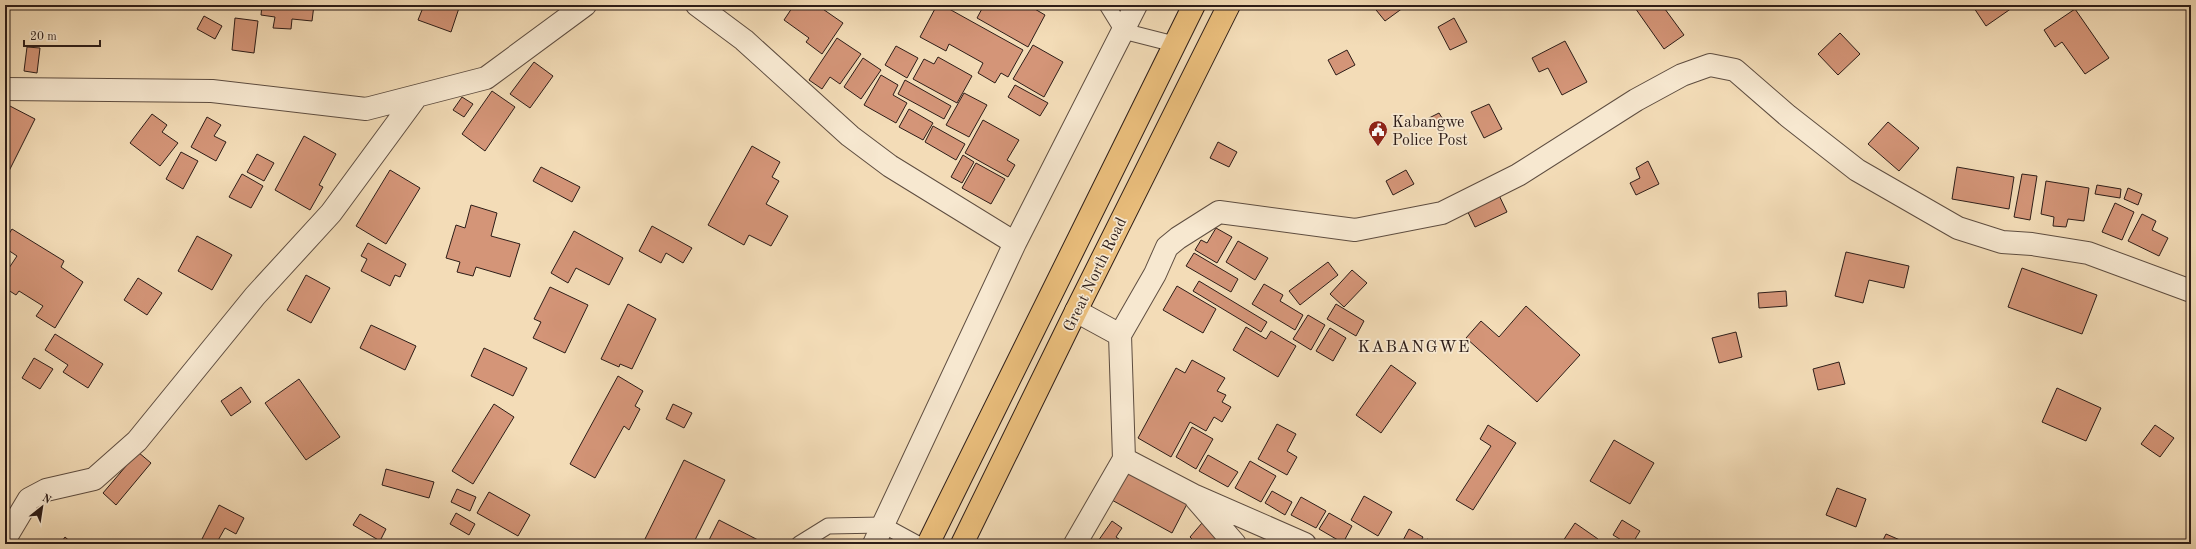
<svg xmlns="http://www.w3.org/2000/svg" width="2196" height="549" font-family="'Old Standard TT',serif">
  <rect width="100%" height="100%" fill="#f3dcb7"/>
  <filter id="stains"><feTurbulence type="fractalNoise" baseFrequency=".005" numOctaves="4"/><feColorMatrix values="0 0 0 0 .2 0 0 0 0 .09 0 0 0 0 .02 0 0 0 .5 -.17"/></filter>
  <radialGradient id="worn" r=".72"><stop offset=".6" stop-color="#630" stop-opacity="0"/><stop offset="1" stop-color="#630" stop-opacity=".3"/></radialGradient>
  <!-- building -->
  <path fill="#d49578" stroke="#2d1d18" d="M 262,5 L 314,5 L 312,21 L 292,19 L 291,29 L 273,28 L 275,17 L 261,15 Z
    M 424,5 L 460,5 L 451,32 L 418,20 Z
    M 794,5 L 817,5 L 843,23 L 822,54 L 806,42 L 809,38 L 784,20 Z
    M 937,5 L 942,5 L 1023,50 L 1008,77 L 1001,73 L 995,83 L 978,73 L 983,63 L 949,44 L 946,51 L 920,37 Z
    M 984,5 L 1028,5 L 1045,15 L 1028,47 L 977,18 Z
    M 1372,5 L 1407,5 L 1385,21 Z
    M 1633,5 L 1662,5 L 1684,35 L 1664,49 Z
    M 1972,5 L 2010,5 L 2012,8 L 1986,26 Z
    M 2075,9 L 2109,58 L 2085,74 L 2062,42 L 2055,47 L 2044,30 Z
    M 204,16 L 222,26 L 215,39 L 197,29 Z
    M 235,18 L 258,21 L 254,53 L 232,50 Z
    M 1454,18 L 1467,42 L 1450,50 L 1438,27 Z
    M 1840,33 L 1860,54 L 1838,75 L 1818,54 Z
    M 837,38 L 861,54 L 840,84 L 830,77 L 822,89 L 809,80 Z
    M 1565,41 L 1587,82 L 1562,95 L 1548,68 L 1539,72 L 1532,58 Z
    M 1033,45 L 1063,62 L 1044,97 L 1013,79 Z
    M 896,46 L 918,58 L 907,78 L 885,65 Z
    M 27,47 L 40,48 L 37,73 L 24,71 Z
    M 1347,50 L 1355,65 L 1336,75 L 1328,60 Z
    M 938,57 L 972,76 L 957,103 L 913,79 L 924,59 L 934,64 Z
    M 863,58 L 881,70 L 861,99 L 844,87 Z
    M 534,62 L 553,76 L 530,108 L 510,94 Z
    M 881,75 L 898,85 L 893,95 L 907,103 L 896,123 L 864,105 Z
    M 905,80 L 951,106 L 944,119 L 898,94 Z
    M 1015,85 L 1048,103 L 1040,116 L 1008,97 Z
    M 492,91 L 515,107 L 485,151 L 462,134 Z
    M 964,93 L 987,105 L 969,137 L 946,125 Z
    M 462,97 L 473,104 L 464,117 L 453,110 Z
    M 1489,104 L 1502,129 L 1484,138 L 1471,112 Z
    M 8,105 L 35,119 L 5,179 L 5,112 Z
    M 909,109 L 933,123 L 923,140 L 899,127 Z
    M 1439,113 L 1444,121 L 1431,127 L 1427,119 Z
    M 152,114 L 167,125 L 162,132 L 178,143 L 160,166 L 130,143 Z
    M 207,117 L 221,125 L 214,136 L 226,142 L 216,161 L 191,147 Z
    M 983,120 L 1019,140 L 1007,160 L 1015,165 L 1008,177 L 965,153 Z
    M 1888,122 L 1919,148 L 1899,171 L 1868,144 Z
    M 933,126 L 965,144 L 956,160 L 925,142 Z
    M 304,136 L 336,154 L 319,185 L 323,187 L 310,210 L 275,190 Z
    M 1218,142 L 1237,152 L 1229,167 L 1210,158 Z
    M 752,146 L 780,162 L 772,177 L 779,181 L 766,204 L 788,216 L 771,246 L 749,235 L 744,245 L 708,225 Z
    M 181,152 L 198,161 L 183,189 L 166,179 Z
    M 257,154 L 274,163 L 264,181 L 247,172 Z
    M 963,155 L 974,162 L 962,183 L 951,177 Z
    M 1648,161 L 1659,184 L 1636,195 L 1630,183 L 1640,178 L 1636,168 Z
    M 976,163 L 1005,179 L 991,204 L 962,188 Z
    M 541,167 L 580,187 L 572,202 L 533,181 Z
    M 1957,167 L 2014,177 L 2009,209 L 1952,199 Z
    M 390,170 L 420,188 L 386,244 L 356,226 Z
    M 1406,170 L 1414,184 L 1393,195 L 1386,181 Z
    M 242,174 L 263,186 L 251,208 L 229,197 Z
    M 2022,174 L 2037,176 L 2030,220 L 2014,217 Z
    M 2046,181 L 2089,188 L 2084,221 L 2068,219 L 2066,227 L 2053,226 L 2054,217 L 2041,214 Z
    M 2097,185 L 2121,189 L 2120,198 L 2095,194 Z
    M 2128,188 L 2142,194 L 2138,205 L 2124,199 Z
    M 1496,189 L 1507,212 L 1475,227 L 1464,204 Z
    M 2115,203 L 2134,212 L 2122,240 L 2102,232 Z
    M 471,205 L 497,213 L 491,236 L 520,244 L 510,277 L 476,267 L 473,276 L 457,272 L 460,262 L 446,258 L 456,225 L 465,228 Z
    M 2142,214 L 2156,221 L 2152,230 L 2168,238 L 2159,256 L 2128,241 Z
    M 652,226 L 692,248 L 683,263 L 666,253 L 661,263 L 639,251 Z
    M 1216,228 L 1232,237 L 1217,263 L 1195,250 L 1201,240 L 1207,243 Z
    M 12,229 L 64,261 L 61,267 L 83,282 L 55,328 L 36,316 L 43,306 L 19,291 L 16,295 L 5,288 L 5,274 L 17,256 L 5,248 L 5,240 Z
    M 574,231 L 623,258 L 609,285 L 576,268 L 568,283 L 551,273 Z
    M 197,236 L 232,255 L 212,290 L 178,271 Z
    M 1238,241 L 1268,258 L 1255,280 L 1226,262 Z
    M 368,243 L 406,264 L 400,277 L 395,275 L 390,286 L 361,271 L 367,259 L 361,256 Z
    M 1846,252 L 1909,266 L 1904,288 L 1869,280 L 1863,303 L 1835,296 Z
    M 1194,253 L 1238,279 L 1231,292 L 1186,266 Z
    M 1328,262 L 1338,275 L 1300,305 L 1289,291 Z
    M 2022,268 L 2097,295 L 2082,334 L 2008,307 Z
    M 1352,270 L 1367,283 L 1344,307 L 1330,294 Z
    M 306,275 L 330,288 L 311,323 L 287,310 Z
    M 138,278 L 162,293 L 147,315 L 124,300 Z
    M 1199,281 L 1267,322 L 1261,332 L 1193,291 Z
    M 1264,284 L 1283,295 L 1280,301 L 1303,315 L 1295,330 L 1252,304 Z
    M 1177,286 L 1216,309 L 1203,333 L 1163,310 Z
    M 550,287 L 588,305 L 565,353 L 533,338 L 541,322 L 534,319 Z
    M 1786,291 L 1787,306 L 1759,308 L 1758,293 Z
    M 628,304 L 656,319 L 632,369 L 620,364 L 619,367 L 601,359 Z
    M 1336,304 L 1364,321 L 1356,336 L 1327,319 Z
    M 1526,306 L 1580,355 L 1537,402 L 1466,338 L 1481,321 L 1499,337 Z
    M 1308,315 L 1325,325 L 1311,350 L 1293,339 Z
    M 371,325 L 416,346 L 405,370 L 360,348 Z
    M 1246,327 L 1266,339 L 1271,331 L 1296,346 L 1278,377 L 1233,350 Z
    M 1330,328 L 1346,338 L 1333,361 L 1316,351 Z
    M 1736,332 L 1742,357 L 1719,363 L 1712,338 Z
    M 55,334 L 103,364 L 88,388 L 63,372 L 68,365 L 45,350 Z
    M 484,348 L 527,368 L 513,396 L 471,376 Z
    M 34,358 L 53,369 L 40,389 L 22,378 Z
    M 1192,360 L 1225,378 L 1217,391 L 1226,395 L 1222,402 L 1231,407 L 1222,422 L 1214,417 L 1206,431 L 1190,422 L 1171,457 L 1138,438 L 1176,368 L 1185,373 Z
    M 1839,362 L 1845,384 L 1818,390 L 1813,369 Z
    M 1391,365 L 1416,383 L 1381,433 L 1356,415 Z
    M 618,376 L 643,391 L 635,406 L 640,409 L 629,430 L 624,426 L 595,478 L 570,464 Z
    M 299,379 L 340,437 L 306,460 L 265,403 Z
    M 241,387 L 251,402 L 231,416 L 221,401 Z
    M 2057,388 L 2101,408 L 2086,441 L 2042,422 Z
    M 494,404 L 514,417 L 473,484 L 452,471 Z
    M 673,404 L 692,413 L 684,428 L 666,419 Z
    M 1277,424 L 1296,434 L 1287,451 L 1297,457 L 1287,475 L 1258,459 Z
    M 1488,425 L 1516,443 L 1473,510 L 1456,500 L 1491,446 L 1480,439 Z
    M 2155,425 L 2174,438 L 2160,457 L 2141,444 Z
    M 1192,427 L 1213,439 L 1196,469 L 1176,457 Z
    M 1614,440 L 1654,463 L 1630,504 L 1590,481 Z
    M 138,452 L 151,463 L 116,505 L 103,493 Z
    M 1208,455 L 1238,472 L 1228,487 L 1199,471 Z
    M 684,460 L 725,480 L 693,544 L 646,544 L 643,543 Z
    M 1250,461 L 1276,476 L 1261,502 L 1235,488 Z
    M 386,469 L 434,482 L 429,498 L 382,485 Z
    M 1126,470 L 1187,504 L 1172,533 L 1110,499 Z
    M 1837,488 L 1866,499 L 1856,527 L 1826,515 Z
    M 457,489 L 476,497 L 470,511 L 451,502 Z
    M 1272,491 L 1292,502 L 1285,515 L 1265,503 Z
    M 489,492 L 530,515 L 518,536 L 477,513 Z
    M 1364,496 L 1392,512 L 1378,536 L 1351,520 Z
    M 1301,497 L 1326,511 L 1316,528 L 1291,515 Z
    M 219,505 L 244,518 L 236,534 L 225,528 L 216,544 L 211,544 L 202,539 Z
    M 456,513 L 475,524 L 469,535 L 450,524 Z
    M 1329,513 L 1352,526 L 1343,543 L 1319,529 Z
    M 360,514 L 386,529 L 380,541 L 353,525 Z
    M 719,520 L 762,542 L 761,544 L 707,544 Z
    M 1622,520 L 1640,531 L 1632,544 L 1628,544 L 1613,535 Z
    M 1112,521 L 1122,528 L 1116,537 L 1126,544 L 1096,544 Z
    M 1202,523 L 1220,540 L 1217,544 L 1197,544 L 1190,537 Z
    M 1575,523 L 1598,539 L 1595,544 L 1561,544 Z
    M 1409,529 L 1423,537 L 1419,544 L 1401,544 Z
    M 1886,534 L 1900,540 L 1899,544 L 1881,544 Z
    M 65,537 L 73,544 L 60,544 Z
    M 1427,539 L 1436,544 L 1425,544 Z"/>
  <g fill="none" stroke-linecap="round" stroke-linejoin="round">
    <!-- lane casing -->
    <g stroke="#5e4d40" stroke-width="17">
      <path id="lane" d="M 1107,5 L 1123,31 L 1174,44
        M 799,544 L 828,526 L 883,525 L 918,544"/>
    </g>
    <!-- street casing -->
    <g stroke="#5e4d40" stroke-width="24">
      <path id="street" d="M 697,5 L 744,40 L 850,136 L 890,166 L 1015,243
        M 5,89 L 212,91 L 366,109 L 486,78 L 585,5
        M 1076,311 L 1120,335 L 1155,274 L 1167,247 L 1178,238 L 1219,212 L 1355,230 L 1442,213 L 1518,175 L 1636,100 L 1682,75 L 1710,65 L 1735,70 L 1788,116 L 1857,170 L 1958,228 L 2002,242 L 2032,244 L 2088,253 L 2191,291
        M 1124,459 L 1193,495 L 1305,544
        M 1196,499 L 1235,544
        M 5,539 L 29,499 L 46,490 L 94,479 L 137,441 L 255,296 L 331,213 L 417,96
        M 874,544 L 1015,243 L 1136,5
        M 1075,544 L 1124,459 L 1120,335"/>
    </g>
    <!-- primary casing -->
    <g stroke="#2d1d18" stroke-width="24">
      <path id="primary" d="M 928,544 L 1194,5
        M 962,544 L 1076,311 L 1229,5"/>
    </g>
    <!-- lane -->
    <use href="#lane" stroke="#f7e8d0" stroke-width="15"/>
    <!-- street -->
    <use href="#street" stroke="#f7e8d0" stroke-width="22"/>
    <!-- primary -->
    <use href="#primary" stroke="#eabe7c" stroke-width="22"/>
  </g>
  <!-- icons -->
  <defs>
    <g id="civic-pin" transform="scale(1)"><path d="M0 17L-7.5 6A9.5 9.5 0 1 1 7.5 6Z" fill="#8f2418" stroke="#f7e8d0"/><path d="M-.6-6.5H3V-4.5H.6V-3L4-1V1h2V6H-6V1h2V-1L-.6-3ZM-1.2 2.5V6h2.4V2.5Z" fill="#fff"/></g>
  </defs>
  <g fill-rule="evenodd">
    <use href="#civic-pin" x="1378" y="130"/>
  </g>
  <g text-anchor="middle" stroke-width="3.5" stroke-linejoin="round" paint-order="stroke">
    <!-- poi labels -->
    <g font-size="16" fill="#2d1d18" stroke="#f7e8d0" text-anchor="start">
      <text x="1392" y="127">Kabangwe<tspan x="1392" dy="18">Police Post</tspan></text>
    </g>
    <!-- street labels -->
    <g font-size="16" fill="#2d1d18" stroke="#f7e8d0">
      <text transform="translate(1094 274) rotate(-64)" y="6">Great North Road</text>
    </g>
    <!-- neighbourhood labels -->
    <g font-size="17" letter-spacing="1" fill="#2d1d18" stroke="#f7e8d0">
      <text x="1414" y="352">KABANGWE</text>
    </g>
  </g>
  <!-- margin -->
  <rect width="2196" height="549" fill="none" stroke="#f3dcb7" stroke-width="20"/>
  <rect x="6" y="6" width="2184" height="537" fill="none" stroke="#2d1d18" stroke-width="2"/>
  <rect x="10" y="10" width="2176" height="529" fill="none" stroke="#2d1d18"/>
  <!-- north arrow -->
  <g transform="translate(42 507) rotate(30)" stroke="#f7e8d0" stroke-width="3" paint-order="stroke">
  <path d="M0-3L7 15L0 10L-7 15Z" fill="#2d1d18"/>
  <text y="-6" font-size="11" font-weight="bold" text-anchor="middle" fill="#2d1d18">N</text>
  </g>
  <!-- scale -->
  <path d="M24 40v6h76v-6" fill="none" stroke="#2d1d18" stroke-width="2"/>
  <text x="30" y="40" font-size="12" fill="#2d1d18" stroke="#f7e8d0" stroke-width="3" paint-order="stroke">20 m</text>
  <rect width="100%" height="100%" filter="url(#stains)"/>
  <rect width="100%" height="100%" fill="url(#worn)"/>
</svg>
